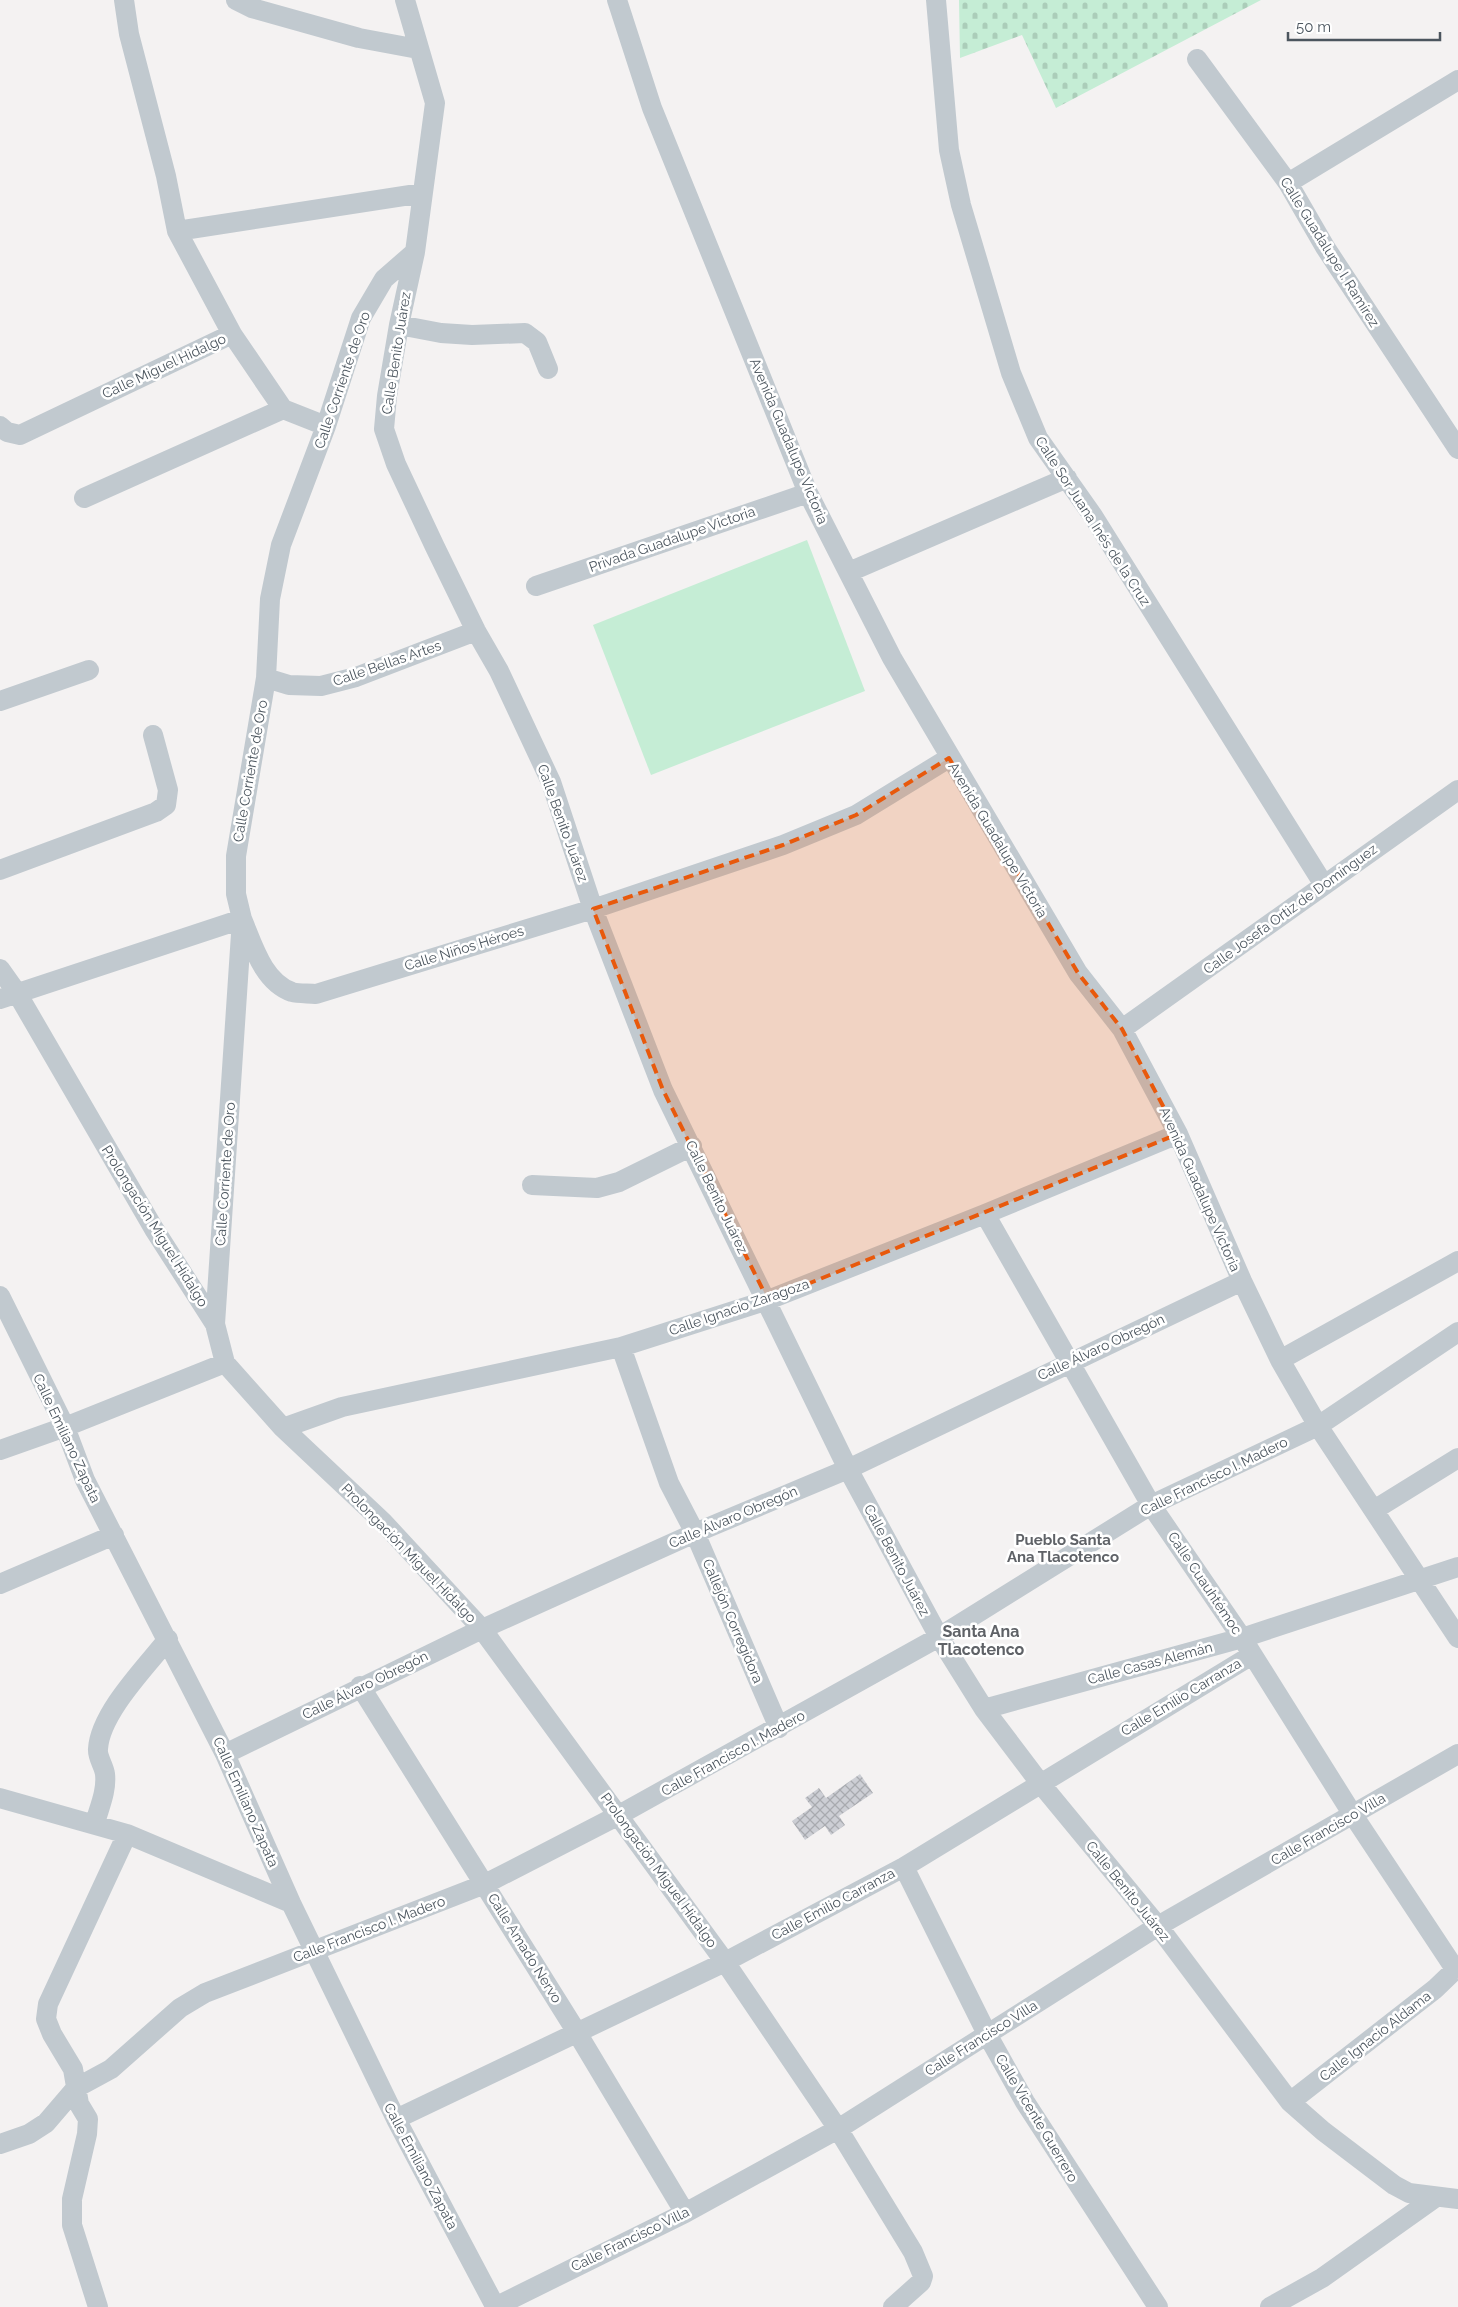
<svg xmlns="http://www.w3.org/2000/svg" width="1458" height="2307" font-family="Raleway,sans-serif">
  <defs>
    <pattern id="cemetery-stones" width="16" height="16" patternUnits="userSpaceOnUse" patternTransform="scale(1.25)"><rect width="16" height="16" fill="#c5edd5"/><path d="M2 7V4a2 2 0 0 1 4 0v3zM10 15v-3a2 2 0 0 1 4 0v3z" fill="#abcdb9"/></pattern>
    <pattern id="building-cross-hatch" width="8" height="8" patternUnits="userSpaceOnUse" patternTransform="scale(1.25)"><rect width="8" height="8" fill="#ccced4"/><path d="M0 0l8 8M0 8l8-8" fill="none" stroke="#a8aaaf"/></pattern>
  </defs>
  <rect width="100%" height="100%" fill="#f4f2f2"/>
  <!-- cemetery -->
  <path fill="url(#cemetery-stones)" d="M 959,0 L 1261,0 L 1056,108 L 1022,35 L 960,58 Z"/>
  <!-- garden -->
  <path fill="#c5edd5" d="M 807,540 L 865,691 L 651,775 L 593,625 Z"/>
  <!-- building -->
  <path fill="url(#building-cross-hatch)" d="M 860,1774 L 873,1793 L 839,1816 L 845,1825 L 831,1835 L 825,1826 L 805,1840 L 792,1821 L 812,1807 L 805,1798 L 819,1788 L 826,1798 Z"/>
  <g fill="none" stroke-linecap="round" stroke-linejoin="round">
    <!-- minor -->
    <path stroke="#c1c9cf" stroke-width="20" d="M 124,0 L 129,34 L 166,176 L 177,231 L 232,334
      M 236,0 L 252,8 L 359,38 L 418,49
      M 405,0 L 435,103 L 415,252 L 399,325 L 387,396 L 384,429 L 396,464 L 435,547 L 476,631 L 499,671 L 551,782 L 593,909 L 663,1090 L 848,1469 L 939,1637 L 984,1709 L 1040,1783 L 1158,1926 L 1290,2102 L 1323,2131 L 1394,2185 L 1409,2193 L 1458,2199
      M 617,0 L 652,108 L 808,493 L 892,658 L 1078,973 L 1122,1029 L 1178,1134 L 1242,1281 L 1280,1360 L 1318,1426 L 1458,1638
      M 936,0 L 949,150 L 961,205 L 1011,373 L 1038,438 L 1093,516 L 1324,885
      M 1197,59 L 1288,183 L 1325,247 L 1458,449
      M 1288,183 L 1458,80
      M 177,231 L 423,193
      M 399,325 L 441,333 L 472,335 L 525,333 L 537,342 L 548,369
      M 0,426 L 7,432 L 20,435 L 232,334 L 283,409 L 326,426
      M 84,498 L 283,409
      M 849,572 L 1067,478
      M 536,586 L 808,493
      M 266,678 L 289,685 L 321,686 L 356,677 L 476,631
      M 0,701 L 89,670
      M 0,870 L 156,812 L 166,805 L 168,790 L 153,735
      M 0,969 L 17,993 L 154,1229 L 215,1324 L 225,1363 L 283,1428 L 383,1522 L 482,1629 L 725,1962 L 838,2129 L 913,2252 L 923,2276 L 921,2282 L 893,2307
      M 0,999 L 242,919 C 253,945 263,982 292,992 C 299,994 309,993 316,994 L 593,909 L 783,845 L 856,815 L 949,758
      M 1122,1029 L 1458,790
      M 532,1185 L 597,1188 L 619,1182 L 692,1146
      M 985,1214 L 1151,1505 L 1242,1638 L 1353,1815 L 1455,1969
      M 0,1296 L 65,1427 L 85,1480 L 225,1754 L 291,1903 L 396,2119 L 495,2306
      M 215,1324 L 242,919 L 236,894 L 236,856 L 266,678 L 270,599 L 281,545 L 326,426 L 361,318 L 384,279 L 415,252
      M 621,1347 L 669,1483 L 695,1533 L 779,1728
      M 1280,1360 L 1458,1261
      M 283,1428 L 342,1407 L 621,1347 L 768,1300 L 985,1214 L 1178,1134
      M 0,1450 L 65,1427 L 225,1363
      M 1374,1510 L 1458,1458
      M 0,1584 L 114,1535
      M 360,1686 L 576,2031 L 685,2213
      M 984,1709 L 1242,1638 L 1458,1567
      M 225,1754 L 482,1629 L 695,1533 L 848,1469 L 1242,1281
      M 0,1798 L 127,1834 L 291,1903
      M 95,1823 C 99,1808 107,1791 105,1774 C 104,1766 97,1757 98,1749 C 100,1713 146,1667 168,1639
      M 904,1867 L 987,2034 L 1025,2102 L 1158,2307
      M 1290,2102 L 1435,1989 L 1458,1967
      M 396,2119 L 725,1962 L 904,1867 L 1252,1655
      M 0,2144 L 29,2134 L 46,2123 L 76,2088 L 111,2069 L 180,2008 L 205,1993 L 485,1884 L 619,1815 L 939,1637 L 1151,1505 L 1318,1426 L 1458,1332
      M 98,2307 L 72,2225 L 72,2199 L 87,2134 L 88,2119 L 79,2104 L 73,2069 L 52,2034 L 46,2019 L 48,2004 L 127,1834
      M 495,2307 L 685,2213 L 838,2129 L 1158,1926 L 1458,1754
      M 1270,2307 L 1322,2278 L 1436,2197"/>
  </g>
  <!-- marked area -->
  <path fill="#e8590c" fill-opacity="0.2" stroke="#e8590c" stroke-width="4" stroke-dasharray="10 6" stroke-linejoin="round" d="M 949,758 L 1078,973 L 1122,1029 L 1178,1134 L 768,1300 L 663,1090 L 593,909 L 783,845 L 856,815 Z"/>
  <g text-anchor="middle" stroke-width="5" stroke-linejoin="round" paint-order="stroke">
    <!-- street labels -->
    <g font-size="14" fill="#4b555e" stroke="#fff">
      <text transform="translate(1330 252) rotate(58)" y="5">Calle Guadalupe I. Ramírez</text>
      <text transform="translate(396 353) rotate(-81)" y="5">Calle Benito Juárez</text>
      <text transform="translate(164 366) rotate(-25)" y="5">Calle Miguel Hidalgo</text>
      <text transform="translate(342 380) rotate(-71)" y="5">Calle Corriente de Oro</text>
      <text transform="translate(789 441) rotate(67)" y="5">Avenida Guadalupe Victoria</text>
      <text transform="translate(1093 521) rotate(57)" y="5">Calle Sor Juana Inés de la Cruz</text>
      <text transform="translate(672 539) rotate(-19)" y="5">Privada Guadalupe Victoria</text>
      <text transform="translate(387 663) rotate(-19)" y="5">Calle Bellas Artes</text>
      <text transform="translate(250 771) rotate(-80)" y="5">Calle Corriente de Oro</text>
      <text transform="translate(563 823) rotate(70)" y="5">Calle Benito Juárez</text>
      <text transform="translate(998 840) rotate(59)" y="5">Avenida Guadalupe Victoria</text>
      <text transform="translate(1290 909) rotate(-36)" y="5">Calle Josefa Ortiz de Domínguez</text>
      <text transform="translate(464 948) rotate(-17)" y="5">Calle Niños Héroes</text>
      <text transform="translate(225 1174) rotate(-86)" y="5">Calle Corriente de Oro</text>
      <text transform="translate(1200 1189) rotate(66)" y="5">Avenida Guadalupe Victoria</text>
      <text transform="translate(717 1197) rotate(64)" y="5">Calle Benito Juárez</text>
      <text transform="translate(155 1226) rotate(58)" y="5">Prolongación Miguel Hidalgo</text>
      <text transform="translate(739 1307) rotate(-19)" y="5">Calle Ignacio Zaragoza</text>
      <text transform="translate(1101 1347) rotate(-25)" y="5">Calle Álvaro Obregón</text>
      <text transform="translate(67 1438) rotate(65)" y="5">Calle Emiliano Zapata</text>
      <text transform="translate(1214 1476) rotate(-26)" y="5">Calle Francisco I. Madero</text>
      <text transform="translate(733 1517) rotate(-23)" y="5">Calle Álvaro Obregón</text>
      <text transform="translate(409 1553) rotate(46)" y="5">Prolongación Miguel Hidalgo</text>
      <text transform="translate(897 1560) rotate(62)" y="5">Calle Benito Juárez</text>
      <text transform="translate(1205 1583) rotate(56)" y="5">Calle Cuauhtémoc</text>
      <text transform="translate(733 1621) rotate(67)" y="5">Callejón Corregidora</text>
      <text transform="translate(1150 1663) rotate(-15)" y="5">Calle Casas Alemán</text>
      <text transform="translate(365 1685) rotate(-26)" y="5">Calle Álvaro Obregón</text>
      <text transform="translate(1181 1697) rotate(-31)" y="5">Calle Emilio Carranza</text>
      <text transform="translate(733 1753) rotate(-29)" y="5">Calle Francisco I. Madero</text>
      <text transform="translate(246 1802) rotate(66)" y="5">Calle Emiliano Zapata</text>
      <text transform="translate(1328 1829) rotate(-30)" y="5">Calle Francisco Villa</text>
      <text transform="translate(659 1870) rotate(54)" y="5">Prolongación Miguel Hidalgo</text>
      <text transform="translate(1128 1891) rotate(51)" y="5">Calle Benito Juárez</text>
      <text transform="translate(833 1904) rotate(-28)" y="5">Calle Emilio Carranza</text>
      <text transform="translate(369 1929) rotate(-21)" y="5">Calle Francisco I. Madero</text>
      <text transform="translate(525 1948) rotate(58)" y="5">Calle Amado Nervo</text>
      <text transform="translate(1375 2036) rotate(-38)" y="5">Calle Ignacio Aldama</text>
      <text transform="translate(981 2038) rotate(-32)" y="5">Calle Francisco Villa</text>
      <text transform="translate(1037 2118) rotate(59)" y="5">Calle Vicente Guerrero</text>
      <text transform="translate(421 2166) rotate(62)" y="5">Calle Emiliano Zapata</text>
      <text transform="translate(630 2239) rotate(-26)" y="5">Calle Francisco Villa</text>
    </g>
    <!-- neighbourhood labels -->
    <g font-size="15" font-weight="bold" fill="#5f6267" stroke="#fff">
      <text x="1063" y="1545">Pueblo Santa<tspan x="1063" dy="17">Ana Tlacotenco</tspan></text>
    </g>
    <!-- quarter labels -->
    <g font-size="16" font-weight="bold" fill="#5f6267" stroke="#fff">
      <text x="981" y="1637">Santa Ana<tspan x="981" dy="18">Tlacotenco</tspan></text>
    </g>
  </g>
  <!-- scale -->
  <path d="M1288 32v8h152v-8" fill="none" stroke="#4b555e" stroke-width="2.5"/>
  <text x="1296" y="32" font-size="15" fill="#4b555e" stroke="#ffffff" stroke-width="4" paint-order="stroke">50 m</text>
</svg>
